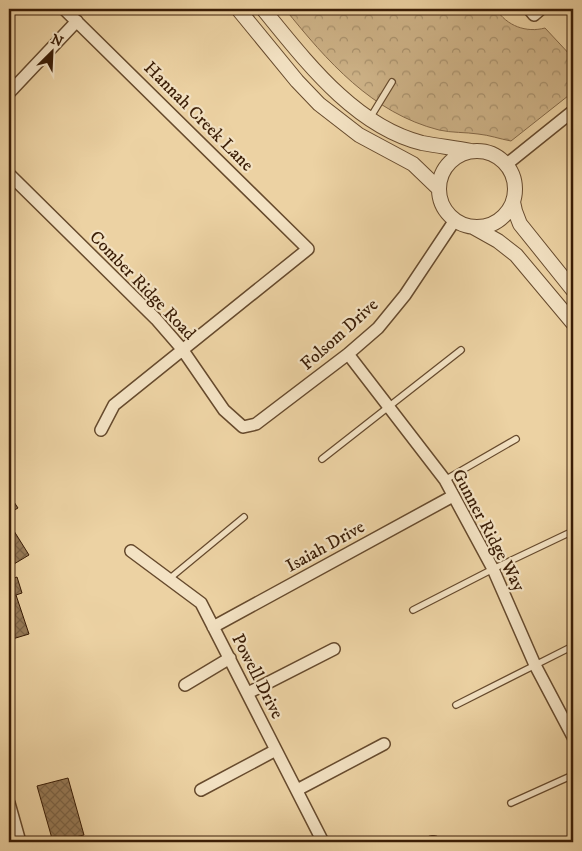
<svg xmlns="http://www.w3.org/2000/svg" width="582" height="851" font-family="'IM FELL DW Pica',serif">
  <defs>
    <pattern id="park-crowns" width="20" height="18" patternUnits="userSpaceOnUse" patternTransform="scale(1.25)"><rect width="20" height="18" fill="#ceb388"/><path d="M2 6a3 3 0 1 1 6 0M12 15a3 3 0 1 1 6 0" fill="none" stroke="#a8916d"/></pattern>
    <pattern id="building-cross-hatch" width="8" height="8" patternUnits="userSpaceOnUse" patternTransform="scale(1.25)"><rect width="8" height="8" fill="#977b58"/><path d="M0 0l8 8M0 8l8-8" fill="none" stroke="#7c6447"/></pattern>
  </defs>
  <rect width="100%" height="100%" fill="#ecd2a3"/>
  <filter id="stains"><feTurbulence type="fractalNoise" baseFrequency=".004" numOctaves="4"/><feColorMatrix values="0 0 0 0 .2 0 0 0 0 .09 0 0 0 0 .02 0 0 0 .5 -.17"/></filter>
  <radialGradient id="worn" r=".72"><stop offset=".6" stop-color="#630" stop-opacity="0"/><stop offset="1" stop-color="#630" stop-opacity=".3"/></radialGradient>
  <!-- park -->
  <path fill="url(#park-crowns)" stroke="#846847" d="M 285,9 L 496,9 C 507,26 526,33 545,28 L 573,58 L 573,92 L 511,141 C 500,139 489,135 478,134 C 465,132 452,133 439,130 C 372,113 327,61 285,9 Z"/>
  <!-- building -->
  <path fill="url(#building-cross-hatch)" stroke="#3a1d06" d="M 12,499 L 18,508 L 9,513 L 9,501 Z
    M 9,523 L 29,555 L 9,567 Z
    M 17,577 L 22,593 L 16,595 L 29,634 L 9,640 L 9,580 Z
    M 68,778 L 84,835 L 53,842 L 37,786 Z
    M 91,837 L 92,842 L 69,842 Z"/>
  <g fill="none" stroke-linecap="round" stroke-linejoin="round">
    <!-- service casing -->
    <g stroke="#664a2d" stroke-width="8">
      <path id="service" d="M 370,118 L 392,82
        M 322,459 L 461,350
        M 445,480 L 516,439
        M 169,579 L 244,517
        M 413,610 L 493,569 L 573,531
        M 456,705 L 573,646
        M 511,803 L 573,775"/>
    </g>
    <!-- minor casing -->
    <g stroke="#664a2d" stroke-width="14">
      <path id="minor" d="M 64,9 L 308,249 L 114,405 L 101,430
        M 529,9 L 534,15 L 541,9
        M 9,93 L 77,21
        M 507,164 L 573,111
        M 9,174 L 156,319 L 182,349 L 224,410 L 243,427 L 256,424 L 348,354 L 378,328 L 405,295 L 455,220
        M 348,354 L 445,480 L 493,569 L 535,665 L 573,737
        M 131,551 L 201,603 L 323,842
        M 213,627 L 453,496
        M 185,685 L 230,658
        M 248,693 L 334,649
        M 201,790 L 276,750
        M 297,790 L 384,744
        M 9,803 L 20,842
        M 432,842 L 434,842"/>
    </g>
    <!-- tertiary casing -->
    <g stroke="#664a2d" stroke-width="16">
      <path id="tertiary" d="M 238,9 L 297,81 L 319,104 L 359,135 L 413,164 L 439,189
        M 263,9 C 305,60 354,126 422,143 C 438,146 455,148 471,151
        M439 189a38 38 0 1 1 76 0a38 38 0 1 1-76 0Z
        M 513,202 L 515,211 L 520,224 L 573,290
        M 473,227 L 498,241 L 516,255 L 573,323"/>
    </g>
    <!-- service -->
    <use href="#service" stroke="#f3e2c3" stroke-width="5.5"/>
    <!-- minor -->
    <use href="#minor" stroke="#f3e2c3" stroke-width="11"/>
    <!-- tertiary -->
    <use href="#tertiary" stroke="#f3e2c3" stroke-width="14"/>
  </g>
  <g text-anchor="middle" stroke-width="4.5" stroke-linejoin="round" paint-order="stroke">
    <!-- street labels -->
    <g font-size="18" fill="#3a1d06" stroke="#f3e2c3">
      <text transform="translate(199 116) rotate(45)" y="6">Hannah Creek Lane</text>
      <text transform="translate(143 285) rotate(46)" y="6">Comber Ridge Road</text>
      <text transform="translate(339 334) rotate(-42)" y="6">Folsom Drive</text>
      <text transform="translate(489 530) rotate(62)" y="6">Gunner Ridge Way</text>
      <text transform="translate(325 546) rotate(-29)" y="6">Isaiah Drive</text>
      <text transform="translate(258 676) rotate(63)" y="6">Powell Drive</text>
    </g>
  </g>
  <!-- margin -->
  <rect width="582" height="851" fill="none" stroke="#ecd2a3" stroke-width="30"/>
  <rect x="10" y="10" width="562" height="831" fill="none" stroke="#3a1d06" stroke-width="2.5"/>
  <rect x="15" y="15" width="552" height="821" fill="none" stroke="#3a1d06"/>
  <!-- north arrow -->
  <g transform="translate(52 52) rotate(24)" stroke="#f3e2c3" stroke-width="4" paint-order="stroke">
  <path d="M0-4L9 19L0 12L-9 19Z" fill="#3a1d06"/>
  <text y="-8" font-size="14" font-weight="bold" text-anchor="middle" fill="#3a1d06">N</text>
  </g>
  <rect width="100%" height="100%" filter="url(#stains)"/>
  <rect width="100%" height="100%" fill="url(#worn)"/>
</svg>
